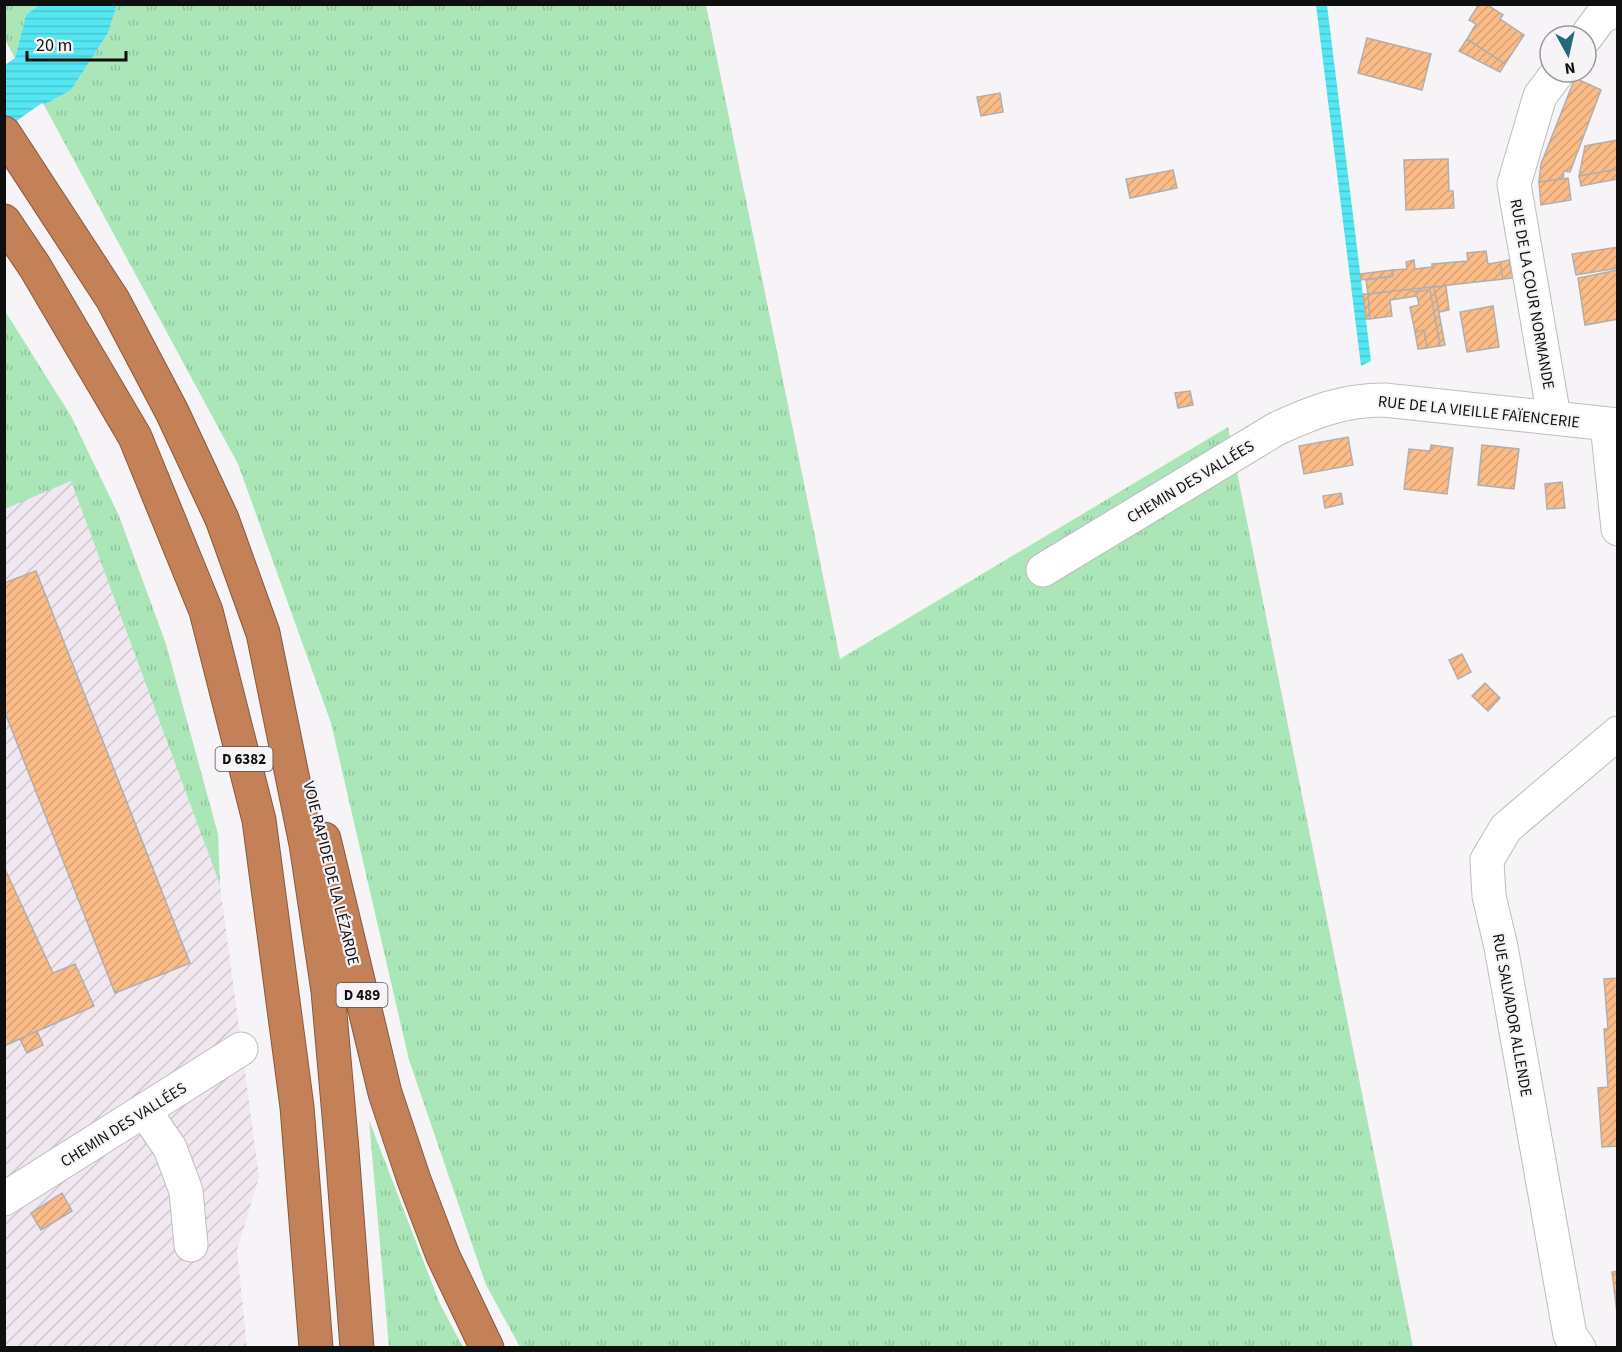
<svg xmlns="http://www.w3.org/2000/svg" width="1622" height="1352" font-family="'Source Sans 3',sans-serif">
  <defs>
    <pattern id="industrial-furrows" width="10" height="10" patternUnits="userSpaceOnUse" patternTransform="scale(1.5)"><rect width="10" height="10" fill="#f1e7f0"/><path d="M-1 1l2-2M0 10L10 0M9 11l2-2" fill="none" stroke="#cec5cd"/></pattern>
    <pattern id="grass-tufts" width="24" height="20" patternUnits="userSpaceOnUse" patternTransform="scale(1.5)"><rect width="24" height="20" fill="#aae6b8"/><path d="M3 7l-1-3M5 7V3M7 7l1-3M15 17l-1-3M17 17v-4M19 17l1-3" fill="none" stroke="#91c49d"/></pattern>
    <pattern id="water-rules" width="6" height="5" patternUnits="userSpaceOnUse" patternTransform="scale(1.5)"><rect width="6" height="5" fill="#54e6f3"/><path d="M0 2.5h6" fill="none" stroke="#48c4cf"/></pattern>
    <pattern id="building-hatch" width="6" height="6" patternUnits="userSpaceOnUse" patternTransform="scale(1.5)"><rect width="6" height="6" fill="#fbbc88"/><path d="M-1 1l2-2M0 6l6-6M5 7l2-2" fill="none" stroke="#d6a074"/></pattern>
  </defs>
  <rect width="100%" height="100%" fill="#f7f4f7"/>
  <!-- industrial -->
  <path fill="url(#industrial-furrows)" d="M 71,480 L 220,885 L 259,1177 L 237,1250 L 247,1347 L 5,1347 L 4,509 Z"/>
  <!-- grass -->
  <path fill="url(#grass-tufts)" d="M 4,5 L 39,5 L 26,15 L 15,58 L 5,40 Z
    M 117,5 L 706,5 L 840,659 L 1228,427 L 1413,1347 L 520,1347 L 486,1285 L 409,1060 L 331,723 L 238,464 L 44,105 L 71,90 L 108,33 Z
    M 5,311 L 71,416 L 119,516 L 166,644 L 218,834 L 220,885 L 71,481 L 5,509 Z
    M 369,1120 L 440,1304 L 463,1347 L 389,1347 Z"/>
  <!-- water -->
  <path fill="url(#water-rules)" d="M 39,5 L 117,5 L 108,33 L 71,90 L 44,105 L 42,103 L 5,129 L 5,65 L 15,58 L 26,15 Z
    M 1316,5 L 1327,5 L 1371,361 L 1361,366 Z"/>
  <!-- building -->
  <path fill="url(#building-hatch)" stroke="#b1aeac" stroke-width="1.5" d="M 1479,4 L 1486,4 L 1503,15 L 1500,19 L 1524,35 L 1505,64 L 1467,39 L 1476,24 L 1469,20 Z
    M 1367,38 L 1431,54 L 1422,90 L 1358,73 Z
    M 1467,39 L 1505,64 L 1500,72 L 1459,51 Z
    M 1575,78 L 1601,90 L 1570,172 L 1564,171 L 1563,179 L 1539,182 L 1541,164 Z
    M 1000,93 L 1003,112 L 981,116 L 977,97 Z
    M 1618,140 L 1618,169 L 1579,176 L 1585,146 Z
    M 1448,159 L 1449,191 L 1453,191 L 1454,208 L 1406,210 L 1404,160 Z
    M 1618,169 L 1618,179 L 1581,186 L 1579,176 Z
    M 1173,170 L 1177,188 L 1130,198 L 1126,179 Z
    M 1568,178 L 1571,200 L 1541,205 L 1539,182 Z
    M 1618,247 L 1618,268 L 1576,275 L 1572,254 Z
    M 1486,251 L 1488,264 L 1500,262 L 1503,279 L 1368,294 L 1366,280 L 1393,276 L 1392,270 L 1407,269 L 1406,262 L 1414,260 L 1415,269 L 1432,267 L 1432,264 L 1468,261 L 1467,253 Z
    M 1509,260 L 1513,278 L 1503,279 L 1500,262 Z
    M 1392,270 L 1393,276 L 1361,280 L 1360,274 Z
    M 1618,270 L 1618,319 L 1585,325 L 1578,278 Z
    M 1446,286 L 1449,310 L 1439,312 L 1434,287 Z
    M 1434,287 L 1445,345 L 1440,346 L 1430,290 L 1413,292 L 1412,289 Z
    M 1412,289 L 1413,292 L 1430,290 L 1440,346 L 1427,348 L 1424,330 L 1415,332 L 1410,307 L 1419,305 L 1417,296 L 1390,300 L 1392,316 L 1370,319 L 1368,294 Z
    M 1363,294 L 1368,294 L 1370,319 L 1366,319 Z
    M 1493,306 L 1499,347 L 1467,352 L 1460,312 Z
    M 1424,330 L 1427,348 L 1418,349 L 1415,332 Z
    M 1190,391 L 1193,405 L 1178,408 L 1175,393 Z
    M 1348,437 L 1353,465 L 1304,474 L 1299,446 Z
    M 1431,445 L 1453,448 L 1447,494 L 1404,489 L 1409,449 L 1430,451 Z
    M 1482,445 L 1519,449 L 1514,489 L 1478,485 Z
    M 1562,482 L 1565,508 L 1547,509 L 1545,484 Z
    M 1341,493 L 1343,504 L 1325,508 L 1323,496 Z
    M 36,571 L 190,963 L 115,993 L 4,710 L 4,583 Z
    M 1462,654 L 1471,672 L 1458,679 L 1449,660 Z
    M 1485,683 L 1500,698 L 1488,711 L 1472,696 Z
    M 4,867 L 53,973 L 75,964 L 94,1006 L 4,1046 Z
    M 1618,978 L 1618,1146 L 1602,1147 L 1598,1088 L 1608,1087 L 1604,1029 L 1608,1029 L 1604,979 Z
    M 37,1031 L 43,1045 L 27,1053 L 20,1039 Z
    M 62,1193 L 72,1211 L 41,1230 L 31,1213 Z
    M 1618,1271 L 1618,1313 L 1617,1313 L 1612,1272 Z"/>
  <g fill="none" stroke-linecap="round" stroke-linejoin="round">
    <!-- minor casing -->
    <g stroke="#bfbcbf" stroke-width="35">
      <path id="minor" d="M 1586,37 L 1600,18 L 1618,8
        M 1554,417 L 1514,184 L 1540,96 L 1558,72
        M 1607,424 L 1618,529
        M 1043,570 L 1276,429 C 1313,412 1343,400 1384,400 L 1618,425
        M 144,1110 L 170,1148 L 186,1191 L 191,1245
        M 4,1199 L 241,1049
        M 1579,1348 L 1570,1335 L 1501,947 L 1489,896 L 1487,860 L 1506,828 L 1618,733"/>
    </g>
    <!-- highway casing -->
    <g stroke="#85593e" stroke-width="35">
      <path id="highway" d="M 4,133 L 113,300 L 172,412 L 222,519 L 263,633 L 306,844 L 328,991 L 342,1150 L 357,1348
        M 4,221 L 35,267 L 135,437 L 206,611 L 259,820 L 297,1107 L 316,1348
        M 324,839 L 385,1093 L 414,1180 L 443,1256 L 487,1348"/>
    </g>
    <!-- minor -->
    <use href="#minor" stroke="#fff" stroke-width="33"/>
    <!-- highway -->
    <use href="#highway" stroke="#c48157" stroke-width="33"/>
  </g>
  <g text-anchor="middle" stroke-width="4.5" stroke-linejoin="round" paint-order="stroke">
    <!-- shield labels -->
    <g fill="#f7f4f7" stroke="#555455" stroke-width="1.5">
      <rect x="215.5" y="747" width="57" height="24" rx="4.5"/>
      <rect x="336.5" y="983" width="51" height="24" rx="4.5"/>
    </g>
    <g font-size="15" font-weight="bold" fill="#100f10">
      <text x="244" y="764">D 6382</text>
      <text x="362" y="1000">D 489</text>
    </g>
    <!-- street labels -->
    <g font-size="16" fill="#100f10" stroke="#f7f4f7">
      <text transform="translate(1533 294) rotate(80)" y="6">RUE DE LA COUR NORMANDE</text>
      <text transform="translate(1479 411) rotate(6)" y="6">RUE DE LA VIEILLE FAÏENCERIE</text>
      <text transform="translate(1190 481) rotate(-31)" y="6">CHEMIN DES VALLÉES</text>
      <text transform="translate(332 873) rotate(76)" y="6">VOIE RAPIDE DE LA LÉZARDE</text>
      <text transform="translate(1513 1015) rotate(80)" y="6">RUE SALVADOR ALLENDE</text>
      <text transform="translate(123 1124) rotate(-32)" y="6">CHEMIN DES VALLÉES</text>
    </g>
  </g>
  <!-- border -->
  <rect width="1622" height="1352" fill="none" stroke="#100f10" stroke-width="12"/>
  <!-- north arrow -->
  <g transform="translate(1568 54) rotate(172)"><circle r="28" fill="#f7f4f7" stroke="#9b989b" stroke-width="1.5"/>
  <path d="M0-4.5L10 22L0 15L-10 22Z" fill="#246a79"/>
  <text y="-9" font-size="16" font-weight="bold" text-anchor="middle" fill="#100f10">N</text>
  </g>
  <!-- scale -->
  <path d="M27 51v9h99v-9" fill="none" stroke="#100f10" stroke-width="3"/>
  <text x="36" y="51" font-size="18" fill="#100f10" stroke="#f7f4f7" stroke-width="4.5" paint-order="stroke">20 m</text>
</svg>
